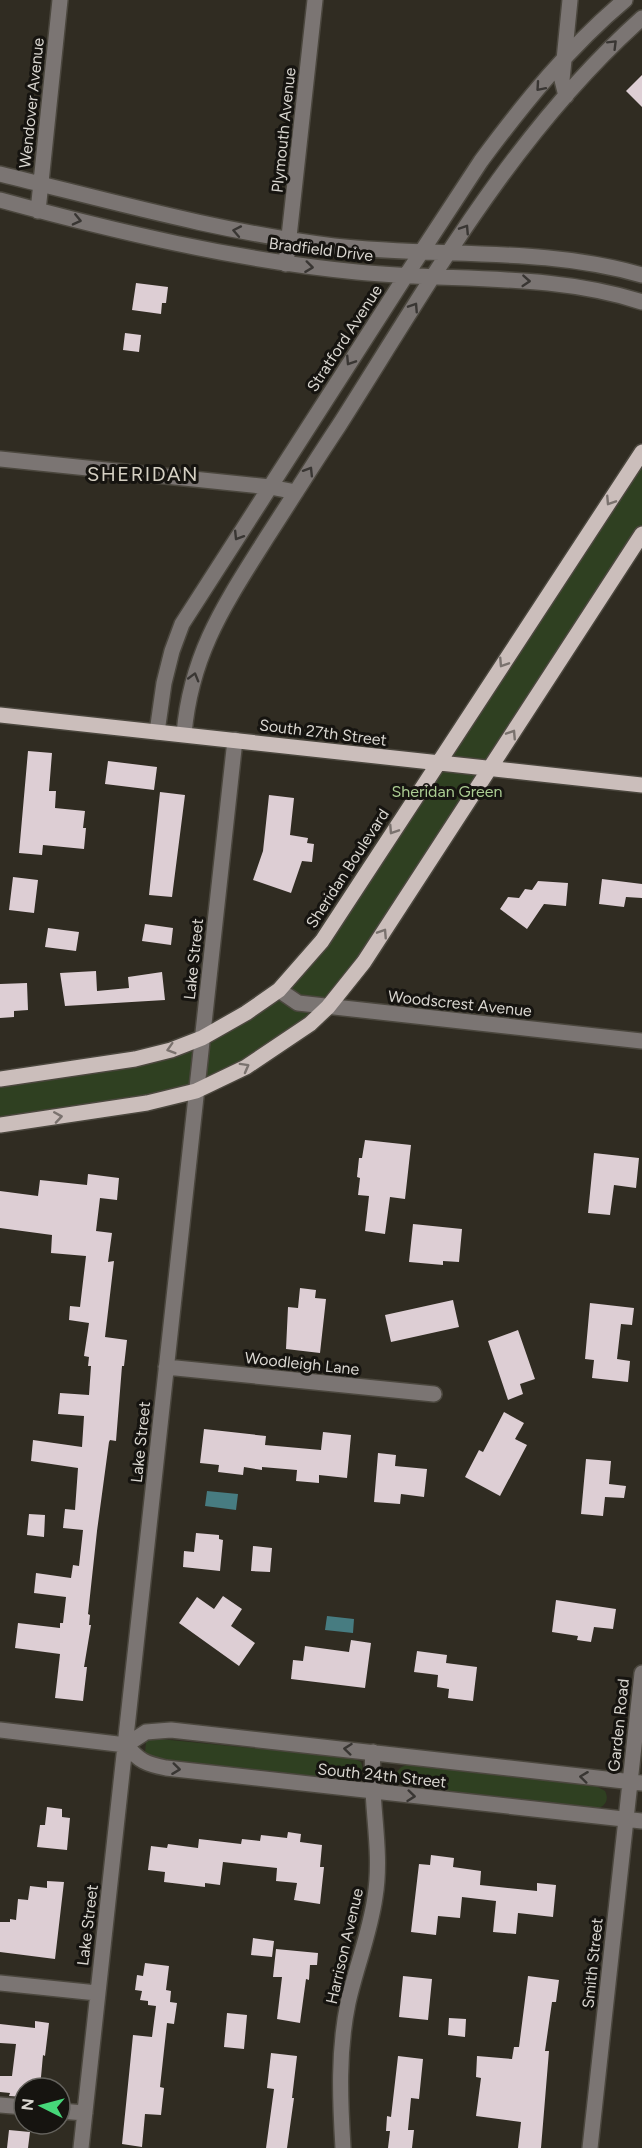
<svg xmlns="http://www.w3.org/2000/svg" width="642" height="2148" font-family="Figtree,sans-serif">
  <rect width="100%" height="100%" fill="#302c22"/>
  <!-- green -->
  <path fill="#2f4021" d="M 642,452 L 642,534 L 328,1007 L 196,1091 L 0,1125 L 0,1079 L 202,1038 L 302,965 Z
    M 150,1738 L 352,1758 L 361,1762 C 364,1769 363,1777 356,1782 L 154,1759 L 145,1753 L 146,1742 Z
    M 406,1765 L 594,1785 L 605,1791 C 610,1801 604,1808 594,1809 L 403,1787 L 396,1779 C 397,1771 398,1768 406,1765 Z"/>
  <!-- water -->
  <path fill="#477c81" d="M 207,1491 L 238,1494 L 236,1510 L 205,1506 Z
    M 327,1616 L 354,1619 L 353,1633 L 325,1630 Z"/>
  <!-- building -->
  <path fill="#ddced4" d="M 642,75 L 642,107 L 626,91 Z
    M 136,283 L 168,287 L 166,303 L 162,303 L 161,314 L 132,310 Z
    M 125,333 L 141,335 L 139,352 L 123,350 Z
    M 28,751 L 52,753 L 49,791 L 56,791 L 55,808 L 85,811 L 83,828 L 86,828 L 84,849 L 43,845 L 42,855 L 19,853 Z
    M 108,761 L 157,767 L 154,790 L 105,784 Z
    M 160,792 L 185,795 L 172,897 L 149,895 Z
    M 269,795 L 294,798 L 290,835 L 308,838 L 307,843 L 314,844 L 312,862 L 302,861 L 291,893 L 253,880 L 263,851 Z
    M 13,877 L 38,880 L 34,913 L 9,910 Z
    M 602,879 L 642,884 L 642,898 L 626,897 L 624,907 L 599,904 Z
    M 538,881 L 568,883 L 566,906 L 544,904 L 527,929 L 500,909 L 508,897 L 519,898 L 525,889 L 532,890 Z
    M 145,924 L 173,928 L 171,945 L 142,941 Z
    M 48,928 L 79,932 L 76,951 L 45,947 Z
    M 96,971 L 97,991 L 129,988 L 128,977 L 162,972 L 165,1000 L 65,1006 L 60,973 Z
    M 27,983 L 28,1010 L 14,1011 L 14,1017 L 0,1018 L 0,984 Z
    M 365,1140 L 411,1145 L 405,1199 L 390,1197 L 385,1234 L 365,1231 L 369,1196 L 358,1195 L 360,1178 L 357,1177 L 359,1158 L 362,1158 Z
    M 594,1153 L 639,1158 L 636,1188 L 614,1185 L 610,1215 L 588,1213 Z
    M 88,1174 L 119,1178 L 117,1200 L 100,1198 L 96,1231 L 112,1233 L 108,1262 L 114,1261 L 105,1337 L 127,1340 L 124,1366 L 122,1366 L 116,1441 L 110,1440 L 109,1442 L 97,1531 L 88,1614 L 90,1615 L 89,1625 L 91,1625 L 84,1667 L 87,1667 L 83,1701 L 55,1698 L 60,1654 L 15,1648 L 18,1623 L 60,1628 L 60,1623 L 63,1623 L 66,1597 L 34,1593 L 36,1573 L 71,1578 L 73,1565 L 79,1566 L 83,1530 L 63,1528 L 65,1509 L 75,1510 L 78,1468 L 31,1461 L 33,1440 L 82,1447 L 84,1416 L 58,1414 L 60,1393 L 89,1395 L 91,1366 L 88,1366 L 89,1357 L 84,1356 L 89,1323 L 69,1320 L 70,1306 L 80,1307 L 86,1256 L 51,1253 L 52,1235 L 0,1228 L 0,1191 L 38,1196 L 40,1180 L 87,1185 Z
    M 413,1224 L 462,1229 L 459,1262 L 443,1261 L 443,1265 L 409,1262 Z
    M 300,1288 L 316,1290 L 315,1298 L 326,1299 L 320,1353 L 286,1349 L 288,1307 L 298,1308 Z
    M 453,1300 L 459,1327 L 391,1342 L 385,1315 Z
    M 590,1303 L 634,1308 L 632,1325 L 621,1324 L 617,1359 L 630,1361 L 628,1382 L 592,1378 L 594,1360 L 585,1359 Z
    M 518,1330 L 535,1379 L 520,1384 L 523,1394 L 508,1400 L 488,1341 Z
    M 504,1412 L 524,1423 L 515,1439 L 527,1445 L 500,1496 L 465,1477 L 479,1450 L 483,1452 Z
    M 204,1429 L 266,1436 L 265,1445 L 321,1450 L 323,1432 L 351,1435 L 347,1478 L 319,1475 L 319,1483 L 296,1481 L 297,1470 L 262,1467 L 262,1470 L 244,1467 L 243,1475 L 218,1472 L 219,1465 L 200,1463 Z
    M 378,1453 L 396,1455 L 395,1466 L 427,1469 L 424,1497 L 401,1494 L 400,1504 L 374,1502 Z
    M 586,1459 L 611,1461 L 609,1484 L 626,1486 L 624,1498 L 605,1497 L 603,1516 L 581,1514 Z
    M 29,1514 L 45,1515 L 44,1537 L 27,1535 Z
    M 196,1533 L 219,1535 L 219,1539 L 223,1540 L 220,1571 L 183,1567 L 184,1551 L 194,1552 Z
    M 253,1546 L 272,1548 L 270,1572 L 251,1571 Z
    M 223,1596 L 242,1609 L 231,1626 L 255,1643 L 239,1666 L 179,1623 L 197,1597 L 214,1609 Z
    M 556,1600 L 616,1609 L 613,1629 L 594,1627 L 591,1642 L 577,1640 L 578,1636 L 552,1632 Z
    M 351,1640 L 371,1643 L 365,1688 L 291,1679 L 293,1660 L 303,1661 L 305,1646 L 349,1652 Z
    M 417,1651 L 447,1655 L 446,1663 L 477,1667 L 473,1701 L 448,1698 L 449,1689 L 437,1687 L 438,1675 L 414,1672 Z
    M 47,1807 L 62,1809 L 62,1817 L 70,1818 L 67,1850 L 37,1847 L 40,1825 L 45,1825 Z
    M 288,1832 L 301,1834 L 300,1842 L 322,1845 L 320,1867 L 324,1867 L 320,1904 L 294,1900 L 297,1883 L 276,1881 L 277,1868 L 223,1862 L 220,1885 L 205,1883 L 205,1887 L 164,1882 L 165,1872 L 148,1870 L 151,1846 L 167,1848 L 168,1844 L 198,1848 L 199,1839 L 241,1844 L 242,1839 L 260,1841 L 261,1835 L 287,1838 Z
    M 431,1855 L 454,1858 L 453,1867 L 481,1871 L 480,1885 L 537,1891 L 537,1883 L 556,1885 L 553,1917 L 518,1913 L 516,1934 L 493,1932 L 496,1901 L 462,1897 L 460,1918 L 438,1916 L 436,1935 L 411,1932 L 419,1864 L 430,1865 Z
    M 47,1881 L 64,1882 L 55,1959 L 0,1952 L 0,1922 L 10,1922 L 10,1919 L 16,1920 L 18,1899 L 28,1900 L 30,1886 L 47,1888 Z
    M 253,1938 L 274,1941 L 272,1957 L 251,1955 Z
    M 276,1949 L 318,1953 L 317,1965 L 310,1965 L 309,1980 L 306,1979 L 300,2023 L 277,2019 L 282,1977 L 273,1977 Z
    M 145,1963 L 169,1966 L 166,1990 L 171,1991 L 170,2002 L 177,2003 L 174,2024 L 167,2023 L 160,2087 L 164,2088 L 161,2115 L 145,2114 L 142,2147 L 122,2144 L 133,2035 L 152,2037 L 156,2006 L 148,2005 L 148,2001 L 140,2000 L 142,1991 L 135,1990 L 137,1975 L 143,1976 Z
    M 403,1976 L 432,1979 L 428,2020 L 399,2017 Z
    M 528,1976 L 559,1980 L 556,2002 L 552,2002 L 545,2051 L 549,2051 L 541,2148 L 518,2148 L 521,2122 L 476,2116 L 481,2078 L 476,2077 L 477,2056 L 512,2059 L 514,2047 L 519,2047 Z
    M 227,2013 L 247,2015 L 244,2049 L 224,2047 Z
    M 449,2018 L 466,2019 L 465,2037 L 448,2035 Z
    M 35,2021 L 49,2023 L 45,2056 L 43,2055 L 40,2088 L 24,2088 L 24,2097 L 9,2096 L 10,2093 L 0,2092 L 0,2076 L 12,2076 L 16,2044 L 0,2043 L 0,2024 L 35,2028 Z
    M 271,2053 L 297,2056 L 292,2098 L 294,2098 L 287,2148 L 266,2148 L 274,2089 L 267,2088 Z
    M 398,2056 L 423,2059 L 419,2099 L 411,2098 L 408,2130 L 414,2130 L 412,2148 L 388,2148 L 390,2131 L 386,2131 L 387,2116 L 391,2117 Z
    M 9,2130 L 30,2132 L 28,2148 L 7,2148 Z"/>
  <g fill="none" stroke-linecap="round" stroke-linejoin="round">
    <!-- minor casing -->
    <g stroke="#4b473e" stroke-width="18">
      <path id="minor" d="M 566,96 L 562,80 L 570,0
        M 0,174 C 111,201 220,232 334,246 C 437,258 542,246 642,275
        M 0,200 C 117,232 236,260 357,272 C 452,282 550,272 642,302
        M 38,211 L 60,0
        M 286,264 L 315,0
        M 0,459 L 270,487 L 296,492
        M 157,732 L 164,683 L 172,651 L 182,624 L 405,277 L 481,161 C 524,103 570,46 625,0
        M 184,734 C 191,653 225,604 267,537 C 291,500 314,463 338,427 C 429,284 514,132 642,18
        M 279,990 L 298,1003 L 642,1041
        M 166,1367 L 434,1394
        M 0,1730 L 126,1745 L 146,1732 L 171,1730 L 642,1783
        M 126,1745 C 139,1761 146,1764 166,1768 L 642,1821
        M 0,1983 L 97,1993
        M 0,2105 L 24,2107
        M 60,2111 L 85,2113
        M 81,2148 L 235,740
        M 343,2148 C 340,2099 338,2051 348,2003 C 356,1967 370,1933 375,1897 C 383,1848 369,1801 373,1752
        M 590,2148 L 642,1673"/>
    </g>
    <!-- major casing -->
    <g stroke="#4b473e" stroke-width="18">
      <path id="major" d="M 0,715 L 642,785
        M 0,1079 L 135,1059 L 171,1050 L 202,1038 L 246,1013 L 279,990 L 322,941 L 642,452
        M 0,1125 L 147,1103 L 196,1091 L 246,1067 L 310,1024 L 328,1007 L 364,962 L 642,534"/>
    </g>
    <!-- minor -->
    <use href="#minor" stroke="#7b7573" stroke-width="15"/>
    <!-- major -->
    <use href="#major" stroke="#cbbebb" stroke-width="15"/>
  </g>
  <!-- one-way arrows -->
  <defs><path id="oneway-chevron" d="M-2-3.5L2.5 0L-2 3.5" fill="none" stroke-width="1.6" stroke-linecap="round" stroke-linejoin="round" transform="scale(1.5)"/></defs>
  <g stroke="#393633">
    <use href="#oneway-chevron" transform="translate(613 44) rotate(-45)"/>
    <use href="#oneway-chevron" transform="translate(540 87) rotate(131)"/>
    <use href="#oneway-chevron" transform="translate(77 220) rotate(13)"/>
    <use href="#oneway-chevron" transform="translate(465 229) rotate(-57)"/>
    <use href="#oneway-chevron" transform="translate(237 231) rotate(-169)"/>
    <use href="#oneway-chevron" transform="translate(309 267) rotate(7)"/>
    <use href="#oneway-chevron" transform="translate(526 281) rotate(4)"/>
    <use href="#oneway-chevron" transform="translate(414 307) rotate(-57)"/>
    <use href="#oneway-chevron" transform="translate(350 361) rotate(123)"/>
    <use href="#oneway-chevron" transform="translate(309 471) rotate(-58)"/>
    <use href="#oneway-chevron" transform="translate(238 536) rotate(122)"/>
    <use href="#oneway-chevron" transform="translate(194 677) rotate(-74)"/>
    <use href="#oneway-chevron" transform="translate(348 1749) rotate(-174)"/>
    <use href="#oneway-chevron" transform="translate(176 1769) rotate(7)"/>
    <use href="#oneway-chevron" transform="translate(584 1777) rotate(-173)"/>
    <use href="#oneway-chevron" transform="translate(411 1796) rotate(6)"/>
  </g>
  <g stroke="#7a726e">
    <use href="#oneway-chevron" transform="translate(610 501) rotate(123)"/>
    <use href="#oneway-chevron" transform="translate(503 663) rotate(123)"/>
    <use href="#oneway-chevron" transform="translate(512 734) rotate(-57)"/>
    <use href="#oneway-chevron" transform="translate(393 830) rotate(123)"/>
    <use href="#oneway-chevron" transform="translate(383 933) rotate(-57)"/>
    <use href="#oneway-chevron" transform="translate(171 1049) rotate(163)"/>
    <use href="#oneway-chevron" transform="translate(245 1067) rotate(-29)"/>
    <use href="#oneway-chevron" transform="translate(58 1117) rotate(-9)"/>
  </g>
  <g text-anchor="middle" stroke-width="6" stroke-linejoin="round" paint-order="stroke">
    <!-- street labels -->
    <g font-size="16" fill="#d9d6d0" stroke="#161410">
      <text transform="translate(31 103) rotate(-84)" y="6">Wendover Avenue</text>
      <text transform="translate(283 130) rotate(-84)" y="6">Plymouth Avenue</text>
      <text transform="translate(321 249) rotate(7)" y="6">Bradfield Drive</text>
      <text transform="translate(344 338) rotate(-57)" y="6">Stratford Avenue</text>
      <text transform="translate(323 732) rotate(7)" y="6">South 27th Street</text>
      <text transform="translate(347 868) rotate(-57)" y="6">Sheridan Boulevard</text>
      <text transform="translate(193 959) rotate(-84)" y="6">Lake Street</text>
      <text transform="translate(460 1003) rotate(6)" y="6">Woodscrest Avenue</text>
      <text transform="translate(302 1363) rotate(6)" y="6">Woodleigh Lane</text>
      <text transform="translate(140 1442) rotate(-84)" y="6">Lake Street</text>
      <text transform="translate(618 1725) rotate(-84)" y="6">Garden Road</text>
      <text transform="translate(382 1775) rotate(6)" y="6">South 24th Street</text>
      <text transform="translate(87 1925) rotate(-83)" y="6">Lake Street</text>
      <text transform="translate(344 1946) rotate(-77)" y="6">Harrison Avenue</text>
      <text transform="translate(592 1963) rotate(-84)" y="6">Smith Street</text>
    </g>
    <!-- park labels -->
    <g font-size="16" fill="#abcc92" stroke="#161410">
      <text x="447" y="797">Sheridan Green</text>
    </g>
    <!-- quarter labels -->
    <g font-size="20" letter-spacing="1.5" fill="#d5d0c3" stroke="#161410">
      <text x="143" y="481">SHERIDAN</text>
    </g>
  </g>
  <!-- north arrow -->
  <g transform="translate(42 2106) rotate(276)"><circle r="28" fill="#161410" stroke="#64625d" stroke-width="1.5"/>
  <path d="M0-4.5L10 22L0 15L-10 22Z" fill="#46d779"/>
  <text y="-9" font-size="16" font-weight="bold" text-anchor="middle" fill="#d9d6d0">N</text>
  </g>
</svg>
